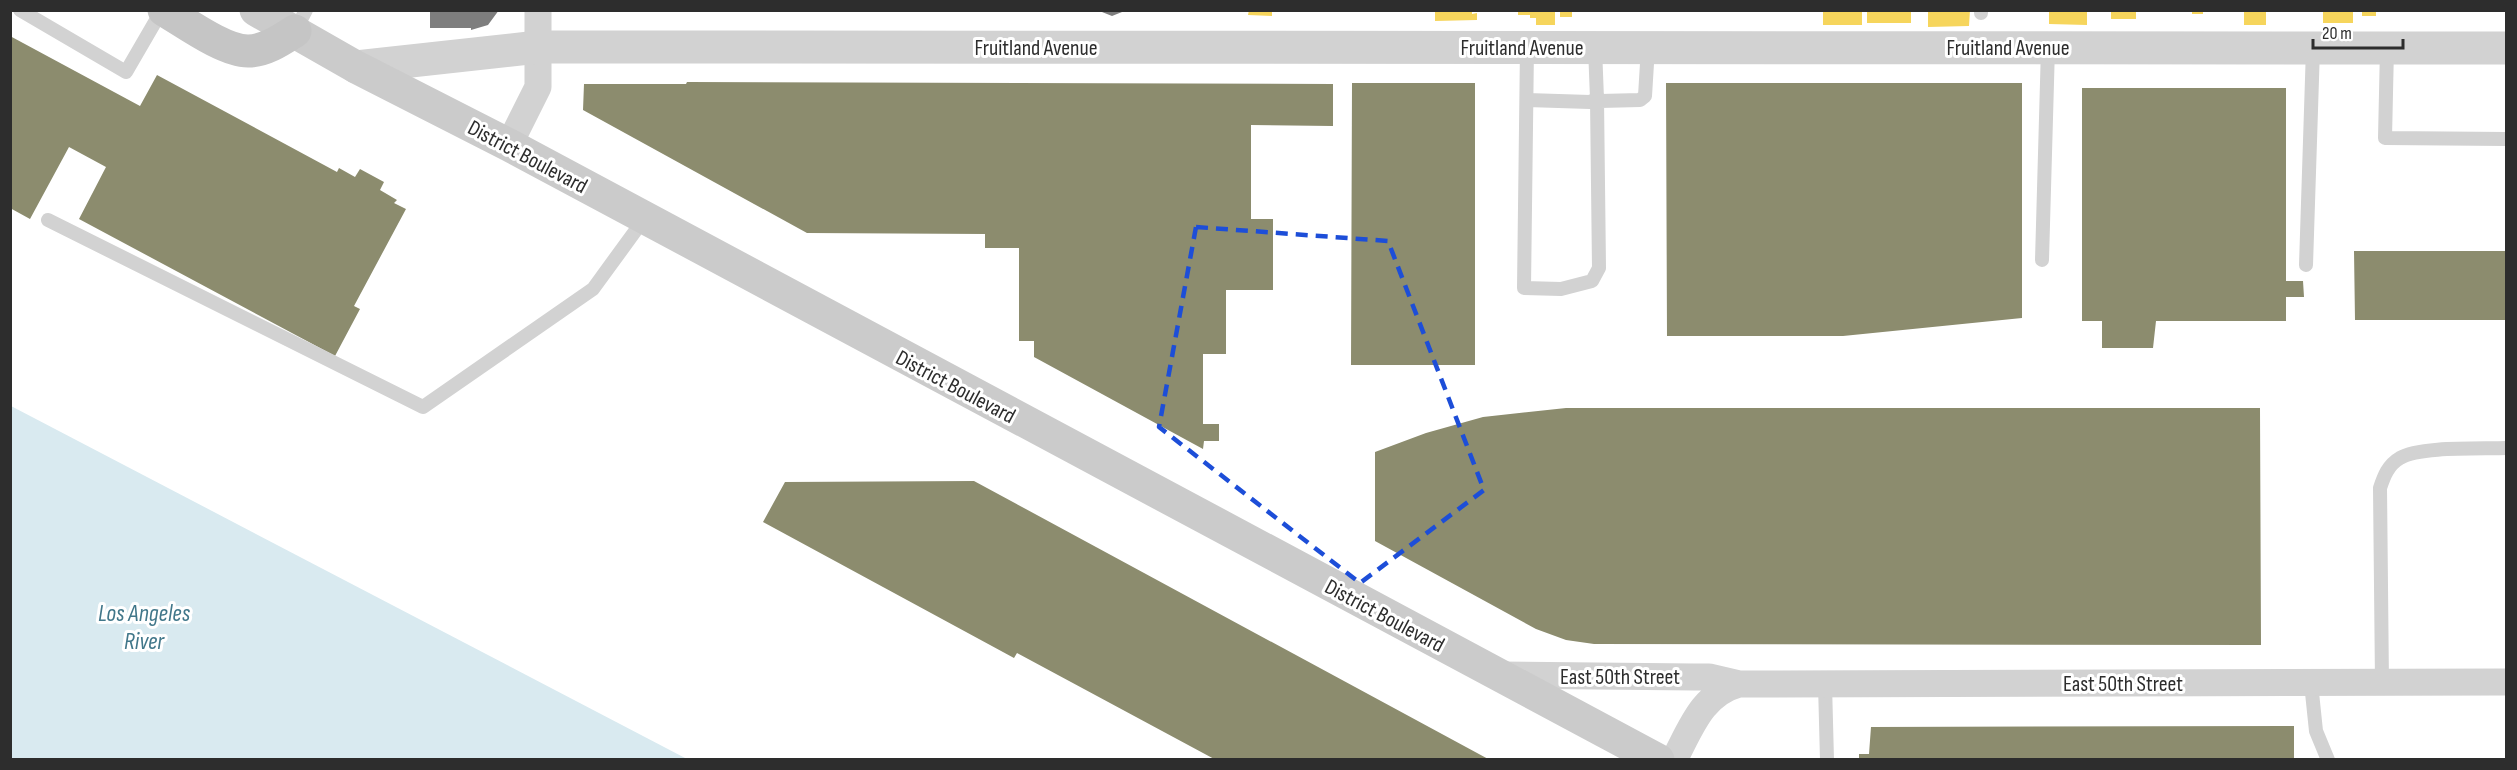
<svg xmlns="http://www.w3.org/2000/svg" width="2517" height="770" font-family="'Sofia Sans Condensed',sans-serif">
  <rect width="100%" height="100%" fill="#fff"/>
  <!-- water -->
  <path fill="#d9eaf0" d="M 11,406 L 687,759 L 11,759 Z"/>
  <!-- homes -->
  <path fill="#f6d55c" d="M 1249,10 L 1272,10 L 1272,16 L 1248,15 Z
    M 1435,10 L 1472,10 L 1472,14 L 1477,13 L 1477,20 L 1435,21 Z
    M 1518,10 L 1555,10 L 1555,25 L 1536,25 L 1536,18 L 1530,18 L 1530,15 L 1518,15 Z
    M 1560,10 L 1572,10 L 1572,17 L 1560,17 Z
    M 1823,10 L 1862,10 L 1862,25 L 1823,25 Z
    M 1867,10 L 1911,10 L 1911,23 L 1867,23 Z
    M 1928,10 L 1970,10 L 1969,26 L 1928,27 Z
    M 2049,10 L 2087,10 L 2087,25 L 2049,24 Z
    M 2111,10 L 2136,10 L 2136,19 L 2111,19 Z
    M 2192,10 L 2203,10 L 2203,14 L 2192,14 Z
    M 2244,10 L 2266,10 L 2266,25 L 2244,25 Z
    M 2323,10 L 2353,10 L 2353,23 L 2323,23 Z
    M 2362,10 L 2376,10 L 2376,16 L 2362,16 Z"/>
  <!-- industry -->
  <path fill="#8c8c6e" d="M 10,36 L 140,106 L 157,75 L 337,172 L 339,168 L 355,177 L 360,169 L 384,182 L 380,190 L 397,200 L 394,203 L 406,209 L 354,306 L 360,309 L 335,356 L 79,219 L 106,167 L 69,147 L 30,219 L 10,208 Z
    M 687,82 L 1333,84 L 1333,126 L 1251,125 L 1251,219 L 1273,219 L 1273,290 L 1226,290 L 1226,354 L 1203,354 L 1203,424 L 1219,424 L 1219,441 L 1204,441 L 1203,449 L 1034,357 L 1034,341 L 1019,341 L 1019,248 L 985,248 L 985,234 L 807,233 L 583,110 L 584,84 L 686,84 Z
    M 1352,83 L 1475,83 L 1475,365 L 1351,365 Z
    M 1666,83 L 2022,83 L 2022,318 L 1843,336 L 1667,336 Z
    M 2082,88 L 2286,88 L 2286,281 L 2303,281 L 2304,297 L 2286,297 L 2286,321 L 2156,321 L 2153,348 L 2102,348 L 2102,321 L 2082,321 Z
    M 2354,251 L 2506,251 L 2506,320 L 2355,320 Z
    M 1566,408 L 2260,408 L 2261,645 L 1594,644 L 1566,640 L 1536,629 L 1375,541 L 1375,452 L 1426,433 L 1483,417 Z
    M 974,481 L 1490,760 L 1216,760 L 1017,653 L 1014,658 L 763,522 L 785,482 Z
    M 2294,726 L 2294,760 L 1859,760 L 1859,754 L 1869,754 L 1871,727 Z"/>
  <!-- building -->
  <path fill="#7e7e7e" d="M 430,10 L 499,10 L 488,25 L 471,30 L 471,28 L 430,28 Z
    M 1097,10 L 1127,10 L 1112,16 Z"/>
  <g fill="none" stroke-linecap="round" stroke-linejoin="round">
    <!-- service -->
    <path stroke="#d2d2d2" stroke-width="14" d="M 20,10 L 126,72 L 162,10
      M 1981,13 L 1981,10
      M 295,31 L 306,10
      M 1595,47 L 1597,99 L 1600,101 L 1640,100 L 1645,96 L 1648,47
      M 2387,48 L 2385,138 L 2506,139
      M 1527,100 L 1590,102 L 1597,99 L 1599,268 L 1592,281 L 1561,289 L 1524,288 L 1527,47
      M 48,220 L 423,407 L 593,289 L 644,219
      M 2042,260 L 2048,47
      M 2306,265 L 2313,48
      M 2311,683 L 2316,731 L 2328,760
      M 2382,683 L 2380,488 C 2384,476 2388,465 2400,458 C 2419,446 2482,449 2506,448
      M 1825,684 L 1827,760"/>
    <!-- minor -->
    <path stroke="#d2d2d2" stroke-width="27" d="M 509,145 L 538,87 L 538,10
      M 1500,675 L 1694,677 L 1709,677 L 1739,684
      M 1674,760 C 1691,728 1702,694 1739,684 L 2506,682"/>
    <!-- tertiary -->
    <path stroke="#d2d2d2" stroke-width="33" d="M 356,67 L 538,47 L 2506,48"/>
    <!-- secondary -->
    <path stroke="#cbcbcb" stroke-width="33" d="M 256,10 L 356,67 L 509,145 L 1658,760"/>
    <!-- primary -->
    <path stroke="#c5c5c5" stroke-width="33" d="M 164,10 C 186,23 224,51 248,51 C 265,51 281,40 295,31"/>
  </g>
  <!-- marked area -->
  <path fill="none" stroke="#1d4ed8" stroke-width="4.5" stroke-dasharray="12 8" stroke-linejoin="round" d="M 1196,227 L 1388,241 L 1484,490 L 1360,583 L 1159,427 Z"/>
  <g text-anchor="middle" stroke-width="6" stroke-linejoin="round" paint-order="stroke">
    <!-- street labels -->
    <g font-size="22" fill="#2d2d2d" stroke="#fff">
      <text x="1036" y="55">Fruitland Avenue</text>
      <text x="1522" y="55">Fruitland Avenue</text>
      <text x="2008" y="55">Fruitland Avenue</text>
      <text transform="translate(528 156) rotate(28)" y="8">District Boulevard</text>
      <text transform="translate(956 386) rotate(28)" y="8">District Boulevard</text>
      <text transform="translate(1385 615) rotate(28)" y="8">District Boulevard</text>
      <text x="1620" y="684">East 50th Street</text>
      <text x="2123" y="691">East 50th Street</text>
    </g>
    <!-- water labels -->
    <g font-size="24" font-style="italic" fill="#41778a" stroke="#fff">
      <text x="144" y="621">Los Angeles<tspan x="144" dy="28">River</tspan></text>
    </g>
  </g>
  <!-- border -->
  <rect width="2517" height="770" fill="none" stroke="#2d2d2d" stroke-width="24"/>
  <!-- scale -->
  <path d="M2313 39v9h90v-9" fill="none" stroke="#2d2d2d" stroke-width="3"/>
  <text x="2322" y="39" font-size="18" fill="#2d2d2d" stroke="#ffffff" stroke-width="4.5" paint-order="stroke">20 m</text>
</svg>
